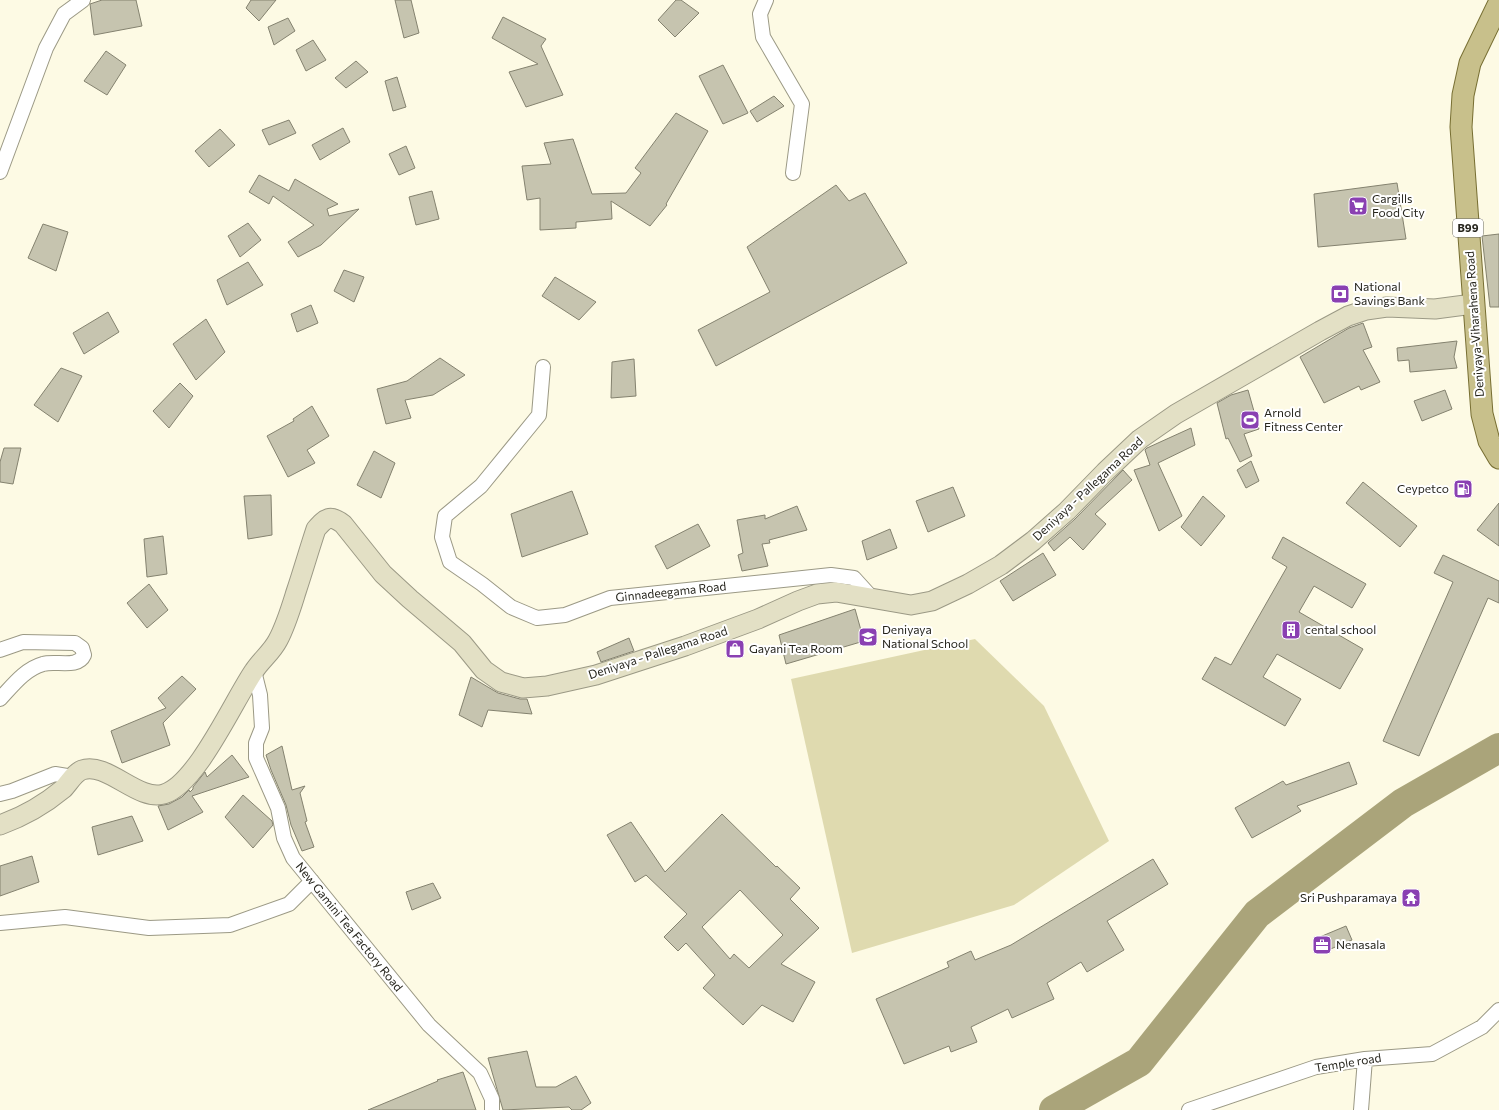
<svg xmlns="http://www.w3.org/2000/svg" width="1499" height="1110" font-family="Commissioner,sans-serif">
  <rect width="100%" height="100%" fill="#fdfae4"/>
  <!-- green -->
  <path fill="#dfdaaf" d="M 975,639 L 1044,706 L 1109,841 L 1014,905 L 852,953 L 791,679 Z"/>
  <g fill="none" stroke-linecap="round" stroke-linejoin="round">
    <!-- river -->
    <path stroke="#aaa47a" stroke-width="30" d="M 1054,1110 L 1139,1062 L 1257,914 L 1403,803 L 1499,748"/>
  </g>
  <!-- building -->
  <path fill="#c6c4af" stroke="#84826f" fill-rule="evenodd" d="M 102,0 L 136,0 L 142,26 L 94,35 L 90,4 Z
    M 251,0 L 276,0 L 259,21 L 246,8 Z
    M 395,0 L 411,0 L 419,33 L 404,38 Z
    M 676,0 L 681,0 L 699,13 L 675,37 L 658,20 Z
    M 503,17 L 546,39 L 541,46 L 563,95 L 526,107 L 509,72 L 538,64 L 492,38 Z
    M 288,18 L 295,31 L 274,45 L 268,27 Z
    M 313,40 L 326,60 L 306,71 L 296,50 Z
    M 106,51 L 126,65 L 107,95 L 84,81 Z
    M 356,61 L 368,72 L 346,88 L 335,78 Z
    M 723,65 L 748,113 L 723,124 L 699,76 Z
    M 397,77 L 406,107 L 393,111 L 385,81 Z
    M 774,96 L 784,106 L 757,122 L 750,111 Z
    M 676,113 L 708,131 L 666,204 L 667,205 L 650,226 L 611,201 L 612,219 L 576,222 L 576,228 L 540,230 L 540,198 L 527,200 L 522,166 L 551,164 L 544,143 L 573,139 L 592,194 L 626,193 L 641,173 L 635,168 Z
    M 289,120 L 296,133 L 269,145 L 262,130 Z
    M 343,128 L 350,142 L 320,160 L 312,145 Z
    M 220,129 L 235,145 L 209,167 L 195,151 Z
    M 406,146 L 415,168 L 399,175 L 389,154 Z
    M 259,175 L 289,191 L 295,179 L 338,204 L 327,209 L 329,216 L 359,209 L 321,245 L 298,257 L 288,242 L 314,225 L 273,196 L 269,204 L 249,192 Z
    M 1397,183 L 1406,239 L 1318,247 L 1314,194 Z
    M 836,185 L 849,201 L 865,193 L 907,263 L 716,366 L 698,330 L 770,292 L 747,247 Z
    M 432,191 L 439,219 L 416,225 L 409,197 Z
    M 248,223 L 261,240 L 240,257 L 228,236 Z
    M 43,224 L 68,232 L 56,271 L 28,258 Z
    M 1499,234 L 1499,307 L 1490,307 L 1482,236 Z
    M 248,262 L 263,285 L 227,305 L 217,280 Z
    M 344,270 L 364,277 L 354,302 L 334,291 Z
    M 555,277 L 596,302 L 579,320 L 542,296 Z
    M 311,305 L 318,323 L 297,332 L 291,314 Z
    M 108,312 L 119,332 L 84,354 L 73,333 Z
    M 206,319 L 225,352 L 196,380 L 173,344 Z
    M 1363,323 L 1372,347 L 1363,350 L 1380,382 L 1361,390 L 1359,386 L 1324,403 L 1300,357 L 1349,328 Z
    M 1457,341 L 1454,357 L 1457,368 L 1410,372 L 1409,360 L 1398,361 L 1397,348 Z
    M 440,358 L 465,375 L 433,395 L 405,400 L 411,418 L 386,424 L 377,389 L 407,381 Z
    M 634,359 L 636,396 L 611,398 L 612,362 Z
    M 61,368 L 82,376 L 58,422 L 34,405 Z
    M 180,383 L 193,396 L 169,428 L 153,411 Z
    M 1248,390 L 1259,429 L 1244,434 L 1252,456 L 1240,462 L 1228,438 L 1226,439 L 1217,403 L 1231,395 Z
    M 1445,390 L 1452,409 L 1422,421 L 1414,401 Z
    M 312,406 L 329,436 L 307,450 L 315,463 L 288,477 L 267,436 L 294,421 L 293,419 Z
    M 1191,428 L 1195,445 L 1158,463 L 1182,516 L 1159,531 L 1134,470 L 1150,465 L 1145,450 L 1147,448 Z
    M 4,448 L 21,448 L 13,484 L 0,482 L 0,462 Z
    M 374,451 L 395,463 L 381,498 L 357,485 Z
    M 1251,461 L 1259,481 L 1246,488 L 1237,470 Z
    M 1123,470 L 1132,480 L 1095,514 L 1106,524 L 1083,550 L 1070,537 L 1054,551 L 1048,543 L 1075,519 Z
    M 1363,482 L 1417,526 L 1400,547 L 1346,503 Z
    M 953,487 L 965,516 L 928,532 L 916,501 Z
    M 572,491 L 588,534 L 522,557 L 511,514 Z
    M 271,495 L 272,535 L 248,539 L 244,496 Z
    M 1203,496 L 1225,516 L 1201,546 L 1181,527 Z
    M 1499,503 L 1499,546 L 1477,530 Z
    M 797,506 L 807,530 L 769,540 L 770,543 L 762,544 L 768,566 L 742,571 L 738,555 L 743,553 L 737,520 L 765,515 L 765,519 Z
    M 698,524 L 710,546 L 667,569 L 655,546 Z
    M 890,529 L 897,548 L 867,560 L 862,541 Z
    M 163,536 L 167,574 L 147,577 L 144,539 Z
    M 1283,537 L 1366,584 L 1352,608 L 1314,586 L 1299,612 L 1363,649 L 1340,689 L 1277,654 L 1263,677 L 1301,699 L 1285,726 L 1202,679 L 1215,657 L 1231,665 L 1287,567 L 1272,558 Z
    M 1043,553 L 1056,575 L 1013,601 L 1000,581 Z
    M 1443,555 L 1499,581 L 1499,603 L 1488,598 L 1419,756 L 1383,741 L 1453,582 L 1434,573 Z
    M 149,584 L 168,610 L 147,628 L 127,603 Z
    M 855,609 L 864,641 L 786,664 L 779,635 Z
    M 629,638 L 634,651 L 601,662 L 597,652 Z
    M 182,676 L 196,689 L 163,723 L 170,745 L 122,763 L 111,731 L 166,708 L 158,698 Z
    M 471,677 L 498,693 L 520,699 L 527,699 L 532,714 L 488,710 L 482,727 L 459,715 Z
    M 282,746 L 292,790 L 305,786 L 300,793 L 307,821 L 305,822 L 314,847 L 302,851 L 291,825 L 286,805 L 271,770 L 266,755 Z
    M 232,755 L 249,777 L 192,796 L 203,812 L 168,830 L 158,806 L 169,804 L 182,797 L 189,790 L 190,792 L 193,789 L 193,787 L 205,772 L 207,777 Z
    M 1349,762 L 1357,784 L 1297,806 L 1301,811 L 1252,838 L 1235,808 L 1283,781 L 1286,785 Z
    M 243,795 L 272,821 L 273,825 L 253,848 L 225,817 Z
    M 722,814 L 776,867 L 777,866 L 800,888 L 790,899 L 819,928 L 781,964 L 815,982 L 793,1022 L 762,1005 L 743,1025 L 703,988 L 715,975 L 686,943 L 678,951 L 664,937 L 687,914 L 646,875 L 635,882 L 607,835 L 631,822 L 665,872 ZM 740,890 L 783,935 L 749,968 L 734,954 L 730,959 L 702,927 Z
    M 132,816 L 143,841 L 98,855 L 92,827 Z
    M 32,856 L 39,882 L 0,896 L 0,866 Z
    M 1153,859 L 1168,884 L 1107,921 L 1124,950 L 1087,972 L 1081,962 L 1047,983 L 1054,999 L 1012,1018 L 1008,1009 L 971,1027 L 977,1042 L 951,1052 L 949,1046 L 904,1064 L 876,999 L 949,967 L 947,962 L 971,951 L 975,960 L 1011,945 Z
    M 433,883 L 441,898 L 412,910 L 406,892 Z
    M 1346,926 L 1352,940 L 1321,953 L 1315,939 Z
    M 527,1051 L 536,1087 L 556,1087 L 576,1076 L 591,1103 L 581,1110 L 572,1110 L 569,1107 L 503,1110 L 488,1058 Z
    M 463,1072 L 476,1110 L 368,1110 L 438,1081 L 437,1080 Z"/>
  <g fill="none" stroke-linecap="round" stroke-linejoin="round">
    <!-- street casing -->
    <g stroke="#9b9985" stroke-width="16">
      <path id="street" d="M 766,0 L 760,14 L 763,37 L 802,104 L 793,173
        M 0,172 L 46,48 L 64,14 L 83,0
        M 543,367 L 539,415 L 481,486 L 445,516 L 442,537 L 450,562 L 482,584 L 511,607 L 537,618 L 565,615 L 610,598 L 831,575 L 854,578 L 873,599
        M 0,650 L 23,642 L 75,643 L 82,648 L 84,655 C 78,669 55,660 43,664 C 25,669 13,685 0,699
        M 254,671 L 260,695 L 262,728 L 256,743 L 256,758 L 278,808 L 284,838 L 293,858 L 429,1025 L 480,1073 L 492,1099 L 492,1110
        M 0,794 L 12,791 L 55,774 L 73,777
        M 0,923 L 65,917 L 149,928 L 230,925 L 289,904 L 312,881
        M 1189,1110 L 1316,1067 L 1365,1059 L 1432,1054 L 1482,1027 L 1499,1010
        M 1361,1110 L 1365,1059"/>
    </g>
    <!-- secondary casing -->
    <g stroke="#9b9985" stroke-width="21">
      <path id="secondary" d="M 0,825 C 22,817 45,804 63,789 C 69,783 74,773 82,770 C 107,761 138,802 164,794 C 197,784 234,700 254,671 C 261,660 272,652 278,640 C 286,625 291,608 296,592 C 303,571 309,550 316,529 C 326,518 330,514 343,524 L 383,574 L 410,599 L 462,643 L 484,670 L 501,682 L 523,688 L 547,686 L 596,675 L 685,646 L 758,619 L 798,601 L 817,594 L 836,592 L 911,605 L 932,601 L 968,584 L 1001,565 L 1033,541 L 1067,511 L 1105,472 L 1140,439 L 1176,414 L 1320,331 L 1348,316 L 1366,310 L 1387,307 L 1435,309 L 1473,304"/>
    </g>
    <!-- primary casing -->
    <g stroke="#776e32" stroke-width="23">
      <path id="primary" d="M 1499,3 L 1470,63 L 1463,95 L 1461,127 L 1482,414 L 1489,441 L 1499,458"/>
    </g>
    <!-- street -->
    <use href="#street" stroke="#fff" stroke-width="14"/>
    <!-- secondary -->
    <use href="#secondary" stroke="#e3e0c5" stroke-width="19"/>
    <!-- primary -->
    <use href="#primary" stroke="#c8c08b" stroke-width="21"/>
  </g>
  <!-- icons -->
  <defs>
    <g id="supermarket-square" transform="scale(1)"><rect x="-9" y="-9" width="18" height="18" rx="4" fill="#8a40b2" stroke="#fff"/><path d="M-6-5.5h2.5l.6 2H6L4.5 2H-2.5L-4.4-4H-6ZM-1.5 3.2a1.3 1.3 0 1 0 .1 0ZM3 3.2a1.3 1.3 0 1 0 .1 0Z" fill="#fff"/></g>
    <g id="bank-square" transform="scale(1)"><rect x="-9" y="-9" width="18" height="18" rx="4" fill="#8a40b2" stroke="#fff"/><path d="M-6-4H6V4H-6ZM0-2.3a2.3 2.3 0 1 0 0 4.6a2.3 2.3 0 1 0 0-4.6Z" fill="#fff"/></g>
    <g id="stadium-square" transform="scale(1)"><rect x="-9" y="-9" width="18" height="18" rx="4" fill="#8a40b2" stroke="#fff"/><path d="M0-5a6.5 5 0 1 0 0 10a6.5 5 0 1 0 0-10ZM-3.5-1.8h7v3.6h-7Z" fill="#fff"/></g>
    <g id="fuel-square" transform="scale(1)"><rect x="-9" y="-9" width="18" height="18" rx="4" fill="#8a40b2" stroke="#fff"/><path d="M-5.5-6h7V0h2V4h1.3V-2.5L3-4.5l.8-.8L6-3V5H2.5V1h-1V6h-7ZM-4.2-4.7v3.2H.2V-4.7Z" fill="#fff"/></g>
    <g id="building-square" transform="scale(1)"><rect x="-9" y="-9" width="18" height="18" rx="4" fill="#8a40b2" stroke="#fff"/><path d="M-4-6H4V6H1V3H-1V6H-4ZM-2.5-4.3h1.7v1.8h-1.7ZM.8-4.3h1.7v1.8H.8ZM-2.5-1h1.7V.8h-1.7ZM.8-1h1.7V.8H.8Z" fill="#fff"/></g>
    <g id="school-square" transform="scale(1)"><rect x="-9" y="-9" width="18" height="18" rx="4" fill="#8a40b2" stroke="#fff"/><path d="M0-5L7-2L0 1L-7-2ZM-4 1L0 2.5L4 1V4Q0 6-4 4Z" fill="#fff"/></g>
    <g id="shop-square" transform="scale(1)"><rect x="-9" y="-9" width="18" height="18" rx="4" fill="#8a40b2" stroke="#fff"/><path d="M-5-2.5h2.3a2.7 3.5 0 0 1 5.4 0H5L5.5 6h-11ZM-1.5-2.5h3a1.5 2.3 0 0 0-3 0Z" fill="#fff"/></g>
    <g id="temple-square" transform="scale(1)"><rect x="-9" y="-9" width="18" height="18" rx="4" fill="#8a40b2" stroke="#fff"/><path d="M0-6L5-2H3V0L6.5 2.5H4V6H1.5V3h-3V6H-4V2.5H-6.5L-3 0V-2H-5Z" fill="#fff"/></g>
    <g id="office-square" transform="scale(1)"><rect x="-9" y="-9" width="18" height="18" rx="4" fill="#8a40b2" stroke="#fff"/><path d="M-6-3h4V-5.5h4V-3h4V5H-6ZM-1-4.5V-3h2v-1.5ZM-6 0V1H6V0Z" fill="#fff"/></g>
  </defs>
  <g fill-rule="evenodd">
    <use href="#supermarket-square" x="1358" y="206"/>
    <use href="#bank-square" x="1340" y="294"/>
    <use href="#stadium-square" x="1250" y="420"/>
    <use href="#fuel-square" x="1463" y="489"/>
    <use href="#building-square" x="1291" y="630"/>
    <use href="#school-square" x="868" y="637"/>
    <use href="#shop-square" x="735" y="649"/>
    <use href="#temple-square" x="1411" y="898"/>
    <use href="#office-square" x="1322" y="945"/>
  </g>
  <g text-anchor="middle" stroke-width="4" stroke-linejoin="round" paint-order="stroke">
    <!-- shield labels -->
    <rect fill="#fff" stroke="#676661" stroke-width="1" x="1453" y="219" width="30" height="18" rx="3"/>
    <g font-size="11" font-weight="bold" fill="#26251d">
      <text x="1468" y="232">B99</text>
    </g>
    <!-- poi labels -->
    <g font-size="12" fill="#26251d" stroke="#fff" text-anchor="start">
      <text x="1372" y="203">Cargills<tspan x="1372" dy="14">Food City</tspan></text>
      <text x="1354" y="291">National<tspan x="1354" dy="14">Savings Bank</tspan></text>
      <text x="1264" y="417">Arnold<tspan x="1264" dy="14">Fitness Center</tspan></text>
      <text x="1449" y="493" text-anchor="end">Ceypetco</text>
      <text x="882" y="634">Deniyaya<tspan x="882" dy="14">National School</tspan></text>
      <text x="1305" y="634">cental school</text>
      <text x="749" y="653">Gayani Tea Room</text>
      <text x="1397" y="902" text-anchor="end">Sri Pushparamaya</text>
      <text x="1336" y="949">Nenasala</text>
    </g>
    <!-- street labels -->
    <g font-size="12" fill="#26251d" stroke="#fff">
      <text transform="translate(1475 324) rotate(-94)" y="4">Deniyaya-Viharahena Road</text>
      <text transform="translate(1088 489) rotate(-43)" y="4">Deniyaya - Pallegama Road</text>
      <text transform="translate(671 592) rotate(-6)" y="4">Ginnadeegama Road</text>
      <text transform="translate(658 653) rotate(-18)" y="4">Deniyaya - Pallegama Road</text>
      <text transform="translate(349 927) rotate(51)" y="4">New Gamini Tea Factory Road</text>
      <text transform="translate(1348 1063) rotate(-9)" y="4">Temple road</text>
    </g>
  </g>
</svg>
